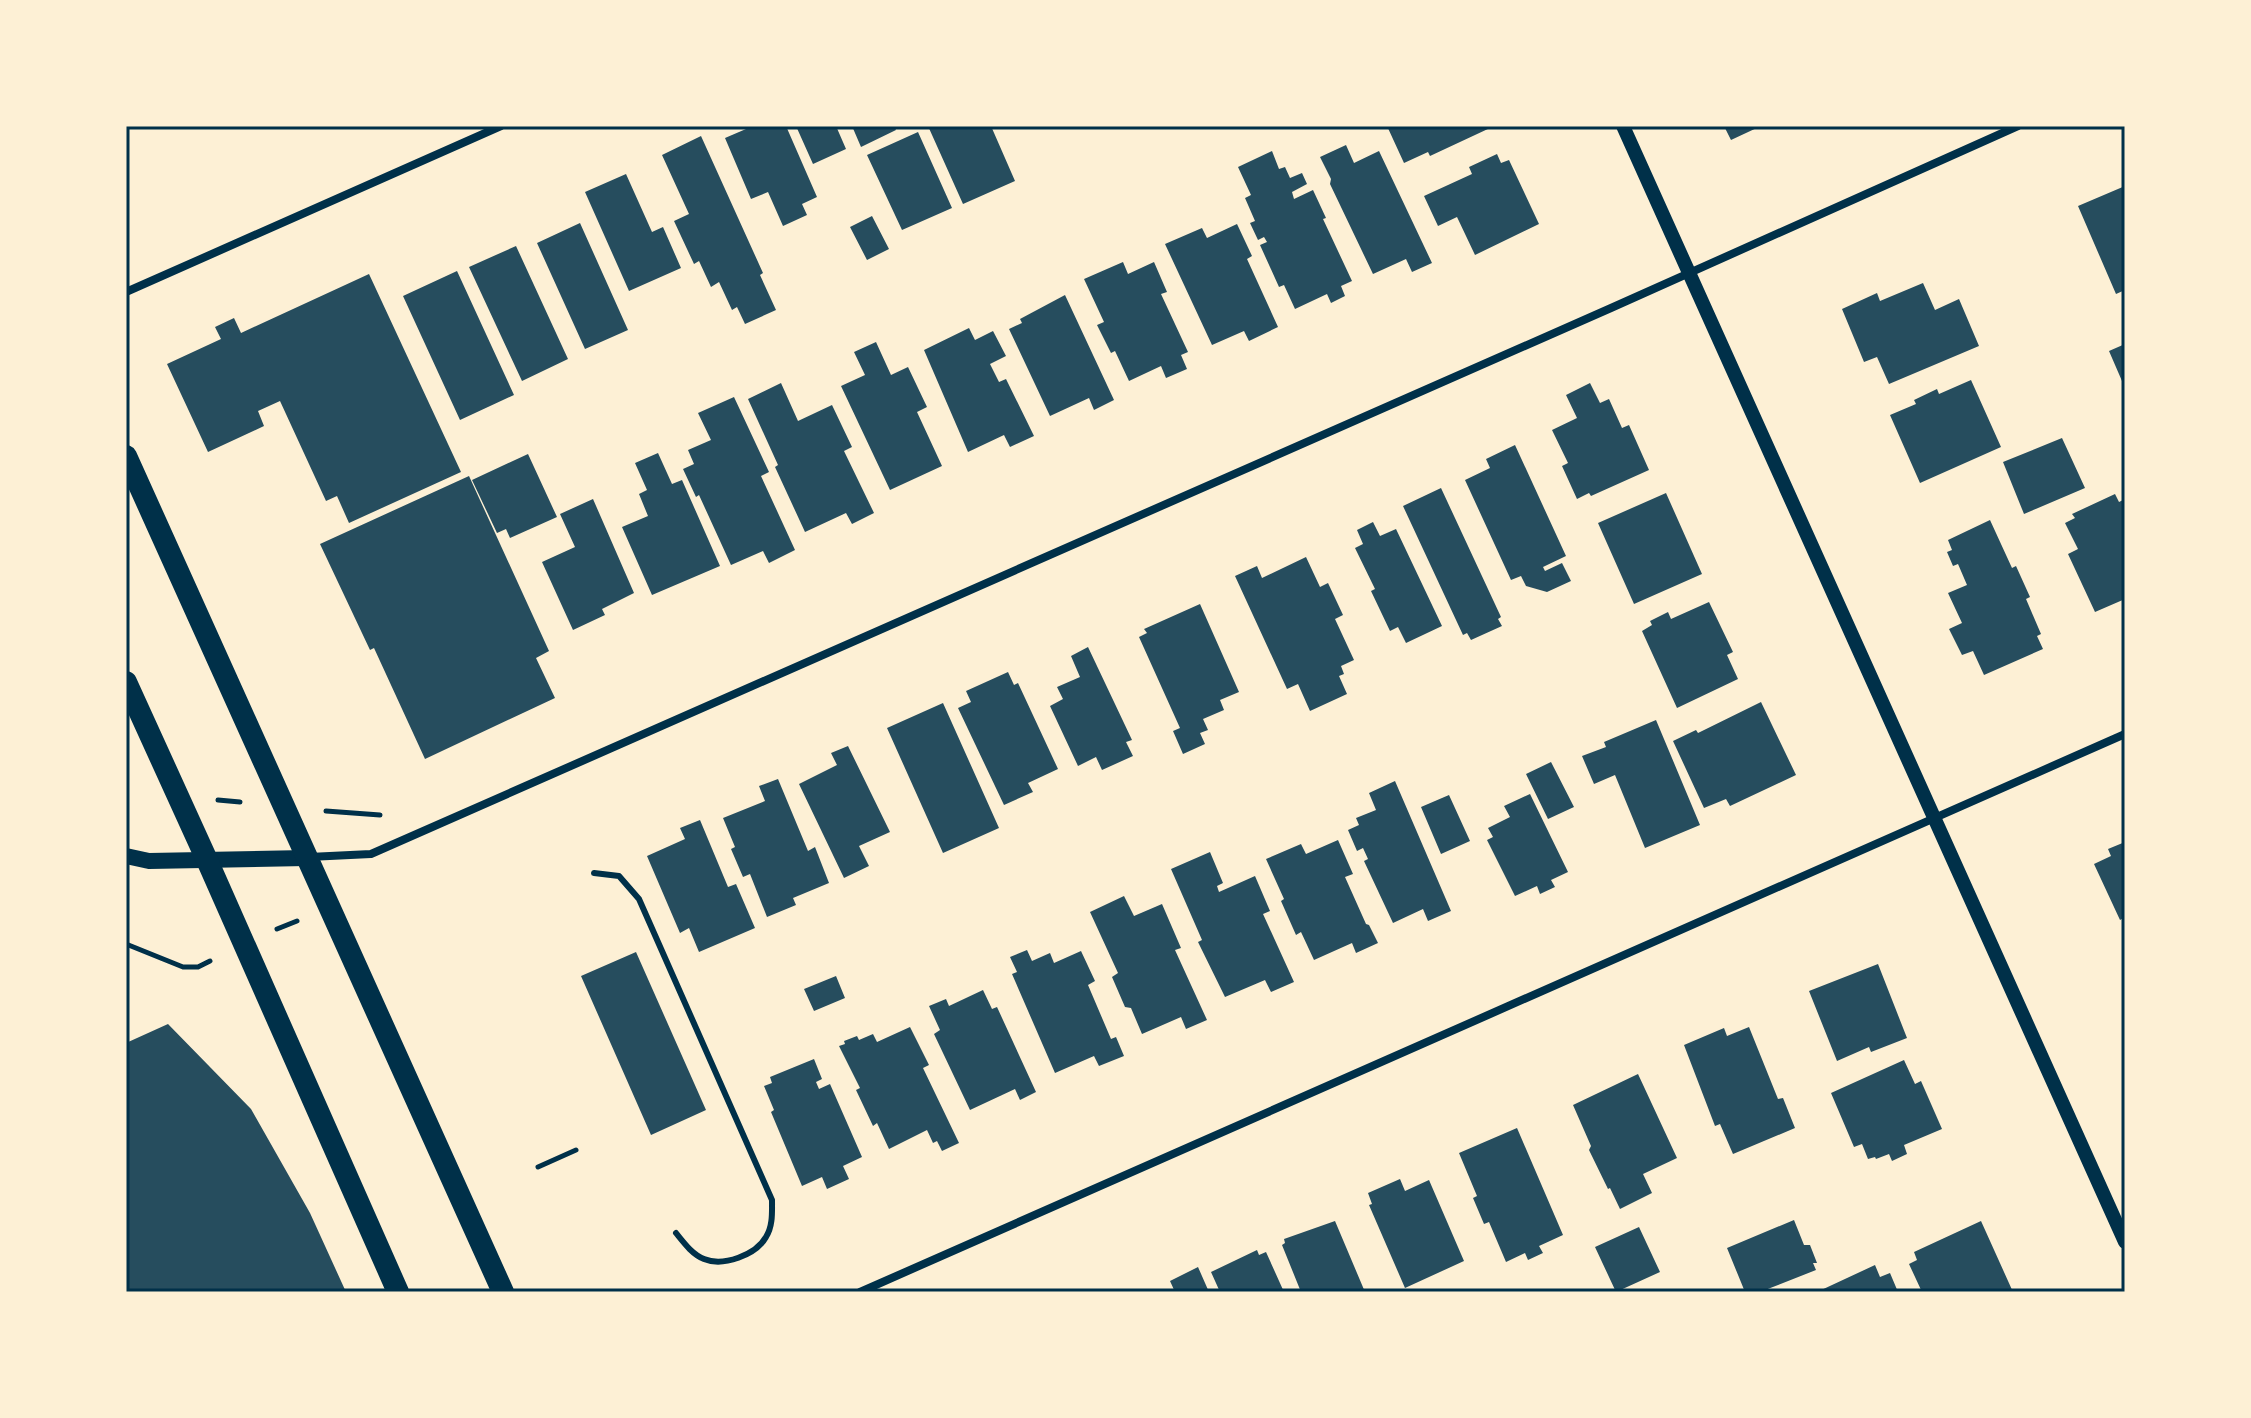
<svg xmlns="http://www.w3.org/2000/svg" width="2251" height="1418" font-family="Poppins,sans-serif">
  <rect width="100%" height="100%" fill="#fdf0d5"/>
  <!-- building -->
  <path fill="#264d5e" d="M 753,126 L 786,126 L 817,197 L 802,204 L 807,215 L 783,226 L 768,192 L 751,199 L 725,138 Z
    M 796,126 L 836,126 L 846,149 L 813,164 Z
    M 852,126 L 894,126 L 896,130 L 861,147 Z
    M 928,126 L 991,126 L 1015,181 L 963,204 Z
    M 1387,126 L 1489,126 L 1490,128 L 1430,156 L 1428,152 L 1404,163 Z
    M 1724,126 L 1761,126 L 1731,140 Z
    M 918,132 L 952,208 L 902,230 L 867,155 Z
    M 701,136 L 763,273 L 760,275 L 776,310 L 745,324 L 737,307 L 732,310 L 719,282 L 711,287 L 699,261 L 694,264 L 674,221 L 689,214 L 662,155 Z
    M 1346,145 L 1354,163 L 1379,151 L 1432,263 L 1412,272 L 1406,259 L 1373,274 L 1330,184 L 1331,179 L 1320,157 Z
    M 1272,151 L 1279,169 L 1285,167 L 1290,178 L 1302,173 L 1307,184 L 1292,192 L 1294,199 L 1313,190 L 1326,218 L 1323,219 L 1352,281 L 1341,286 L 1345,296 L 1331,303 L 1327,294 L 1295,309 L 1284,285 L 1279,287 L 1260,245 L 1267,242 L 1264,237 L 1258,240 L 1250,223 L 1255,221 L 1245,198 L 1251,195 L 1238,167 Z
    M 1497,154 L 1501,163 L 1509,160 L 1539,224 L 1475,255 L 1457,217 L 1438,226 L 1424,196 L 1472,174 L 1469,167 Z
    M 626,174 L 652,232 L 663,227 L 681,268 L 629,291 L 585,192 Z
    M 2125,186 L 2125,290 L 2116,294 L 2078,206 Z
    M 872,216 L 889,249 L 867,260 L 850,227 Z
    M 580,223 L 628,330 L 585,349 L 537,243 Z
    M 1237,224 L 1252,256 L 1247,259 L 1278,327 L 1249,341 L 1244,331 L 1212,345 L 1165,244 L 1202,228 L 1207,238 Z
    M 516,246 L 568,359 L 522,381 L 469,267 Z
    M 1123,262 L 1128,274 L 1154,262 L 1167,292 L 1161,294 L 1188,352 L 1181,355 L 1187,369 L 1166,378 L 1161,366 L 1129,381 L 1115,351 L 1111,353 L 1097,325 L 1104,322 L 1084,279 Z
    M 457,271 L 514,395 L 460,420 L 403,296 Z
    M 369,274 L 461,472 L 349,523 L 337,496 L 326,501 L 280,401 L 258,411 L 264,426 L 208,452 L 167,364 L 221,339 L 215,327 L 234,318 L 241,333 Z
    M 1923,283 L 1935,310 L 1959,299 L 1979,346 L 1889,384 L 1877,357 L 1864,362 L 1842,309 L 1877,293 L 1880,301 Z
    M 1065,295 L 1114,400 L 1094,410 L 1089,398 L 1050,416 L 1009,329 L 1022,323 L 1020,319 Z
    M 969,328 L 975,340 L 993,331 L 1006,356 L 990,364 L 999,382 L 1006,379 L 1034,436 L 1010,447 L 1004,435 L 968,452 L 924,350 Z
    M 876,342 L 891,375 L 908,367 L 927,407 L 917,412 L 942,466 L 890,490 L 841,386 L 865,375 L 854,352 Z
    M 2125,344 L 2125,388 L 2109,351 Z
    M 1971,380 L 2001,447 L 1920,483 L 1890,415 L 1916,404 L 1914,400 L 1937,389 L 1939,394 Z
    M 781,383 L 798,421 L 832,405 L 852,447 L 844,451 L 874,513 L 852,524 L 846,513 L 805,532 L 775,467 L 778,465 L 748,399 Z
    M 1590,383 L 1600,403 L 1609,399 L 1622,428 L 1629,425 L 1649,470 L 1591,496 L 1589,493 L 1577,499 L 1562,466 L 1568,463 L 1552,430 L 1577,418 L 1566,395 Z
    M 734,397 L 769,472 L 761,476 L 795,550 L 769,563 L 763,551 L 731,565 L 699,495 L 696,497 L 683,469 L 694,464 L 688,450 L 711,440 L 698,413 Z
    M 2062,438 L 2085,488 L 2024,514 L 2003,462 Z
    M 1515,445 L 1566,556 L 1543,567 L 1545,571 L 1562,563 L 1571,581 L 1547,592 L 1526,586 L 1521,576 L 1511,580 L 1465,480 L 1490,468 L 1486,459 Z
    M 658,453 L 672,484 L 682,480 L 720,566 L 652,595 L 622,527 L 648,516 L 639,494 L 647,490 L 635,463 Z
    M 528,454 L 557,517 L 510,538 L 506,529 L 497,533 L 472,480 Z
    M 469,476 L 549,651 L 536,658 L 555,698 L 425,759 L 374,648 L 370,650 L 320,544 Z
    M 1441,488 L 1501,617 L 1498,619 L 1502,626 L 1471,640 L 1467,633 L 1463,635 L 1403,506 Z
    M 1666,493 L 1702,574 L 1634,604 L 1598,523 Z
    M 2115,494 L 2119,502 L 2125,499 L 2125,599 L 2095,612 L 2068,554 L 2078,549 L 2065,523 L 2075,518 L 2072,514 Z
    M 593,499 L 634,593 L 602,609 L 605,615 L 573,630 L 542,562 L 575,547 L 560,514 Z
    M 1990,520 L 2012,568 L 2016,566 L 2030,597 L 2026,599 L 2041,634 L 2037,636 L 2043,649 L 1984,675 L 1973,651 L 1962,655 L 1949,629 L 1962,623 L 1948,593 L 1967,585 L 1958,564 L 1953,566 L 1947,552 L 1952,550 L 1948,540 Z
    M 1373,522 L 1380,536 L 1396,529 L 1442,626 L 1406,643 L 1398,627 L 1390,631 L 1371,591 L 1375,589 L 1355,548 L 1363,544 L 1357,530 Z
    M 1306,557 L 1320,587 L 1328,583 L 1343,615 L 1335,619 L 1354,660 L 1341,666 L 1344,674 L 1339,676 L 1347,694 L 1310,711 L 1298,684 L 1287,689 L 1235,576 L 1257,566 L 1262,578 Z
    M 1709,602 L 1733,652 L 1727,655 L 1738,679 L 1677,708 L 1642,631 L 1652,625 L 1650,621 L 1668,612 L 1671,619 Z
    M 1200,604 L 1239,692 L 1220,700 L 1224,710 L 1203,719 L 1208,730 L 1200,733 L 1205,744 L 1183,754 L 1173,731 L 1180,728 L 1139,637 L 1147,633 L 1144,629 Z
    M 1088,647 L 1132,740 L 1126,742 L 1133,756 L 1102,770 L 1096,757 L 1078,766 L 1050,706 L 1063,699 L 1057,687 L 1080,677 L 1071,656 Z
    M 1008,672 L 1014,685 L 1018,683 L 1058,769 L 1028,783 L 1033,792 L 1004,805 L 958,708 L 971,702 L 966,691 Z
    M 1761,702 L 1796,775 L 1730,806 L 1726,799 L 1704,808 L 1673,741 L 1696,730 L 1698,733 Z
    M 943,703 L 999,828 L 943,853 L 887,728 Z
    M 1656,720 L 1700,825 L 1645,848 L 1615,775 L 1594,784 L 1582,756 L 1606,747 L 1604,742 Z
    M 848,746 L 890,832 L 859,846 L 869,866 L 844,878 L 799,784 L 837,765 L 831,753 Z
    M 1551,762 L 1574,807 L 1548,819 L 1526,774 Z
    M 778,779 L 808,851 L 815,847 L 829,883 L 793,898 L 796,905 L 767,917 L 750,874 L 743,877 L 731,849 L 735,847 L 723,818 L 765,801 L 759,786 Z
    M 1395,781 L 1451,911 L 1428,921 L 1423,909 L 1393,923 L 1364,861 L 1368,859 L 1363,848 L 1357,851 L 1348,830 L 1359,825 L 1356,818 L 1376,810 L 1369,793 Z
    M 1530,794 L 1568,872 L 1551,880 L 1555,887 L 1540,894 L 1537,886 L 1515,896 L 1487,840 L 1493,837 L 1488,828 L 1510,817 L 1504,806 Z
    M 1449,795 L 1470,841 L 1441,854 L 1421,807 Z
    M 700,820 L 728,887 L 736,884 L 755,928 L 699,952 L 689,928 L 680,933 L 647,856 L 685,839 L 680,828 Z
    M 1338,840 L 1353,874 L 1345,877 L 1366,924 L 1369,925 L 1378,943 L 1356,953 L 1352,943 L 1314,960 L 1301,932 L 1296,935 L 1281,901 L 1284,899 L 1266,859 L 1301,844 L 1306,854 Z
    M 2125,842 L 2125,917 L 2120,920 L 2094,864 L 2111,856 L 2108,849 Z
    M 1210,852 L 1223,883 L 1217,886 L 1219,892 L 1255,876 L 1270,911 L 1263,914 L 1294,982 L 1271,992 L 1265,980 L 1225,997 L 1198,942 L 1202,940 L 1171,869 Z
    M 1124,896 L 1134,916 L 1162,904 L 1181,948 L 1175,950 L 1207,1020 L 1186,1029 L 1181,1017 L 1142,1034 L 1131,1008 L 1125,1007 L 1112,977 L 1118,973 L 1090,912 Z
    M 1027,950 L 1032,961 L 1050,953 L 1054,963 L 1081,951 L 1095,981 L 1088,985 L 1111,1039 L 1116,1037 L 1124,1056 L 1099,1066 L 1094,1056 L 1055,1073 L 1012,974 L 1017,972 L 1010,957 Z
    M 636,952 L 706,1110 L 651,1135 L 581,976 Z
    M 1878,964 L 1907,1038 L 1871,1052 L 1869,1047 L 1837,1061 L 1809,991 Z
    M 836,976 L 845,998 L 814,1011 L 804,989 Z
    M 983,990 L 992,1009 L 997,1007 L 1036,1092 L 1020,1100 L 1015,1089 L 970,1110 L 934,1034 L 940,1030 L 929,1006 L 946,999 L 949,1006 Z
    M 168,1024 L 251,1109 L 310,1213 L 346,1292 L 126,1292 L 126,1043 Z
    M 910,1027 L 929,1065 L 923,1068 L 959,1143 L 942,1151 L 937,1141 L 933,1143 L 927,1130 L 889,1149 L 877,1123 L 873,1126 L 856,1090 L 860,1088 L 839,1046 L 845,1044 L 844,1041 L 857,1036 L 859,1040 L 873,1034 L 877,1042 Z
    M 1749,1027 L 1778,1099 L 1783,1098 L 1795,1128 L 1733,1154 L 1720,1124 L 1715,1126 L 1684,1045 L 1724,1028 L 1727,1036 Z
    M 814,1059 L 822,1079 L 816,1082 L 819,1089 L 830,1084 L 862,1157 L 843,1166 L 849,1179 L 827,1189 L 822,1177 L 802,1186 L 771,1112 L 774,1110 L 764,1086 L 772,1083 L 770,1077 Z
    M 1904,1060 L 1915,1084 L 1921,1081 L 1942,1129 L 1904,1145 L 1907,1154 L 1892,1161 L 1889,1154 L 1876,1159 L 1875,1157 L 1868,1159 L 1862,1144 L 1854,1147 L 1831,1093 Z
    M 1638,1074 L 1677,1158 L 1643,1174 L 1652,1193 L 1620,1209 L 1610,1188 L 1608,1189 L 1589,1150 L 1591,1146 L 1573,1105 Z
    M 1517,1128 L 1563,1235 L 1539,1246 L 1543,1253 L 1528,1260 L 1525,1253 L 1506,1262 L 1489,1222 L 1484,1224 L 1473,1198 L 1477,1196 L 1459,1153 Z
    M 1400,1179 L 1405,1191 L 1429,1180 L 1464,1261 L 1405,1288 L 1369,1205 L 1372,1204 L 1368,1193 Z
    M 1794,1220 L 1804,1245 L 1810,1245 L 1817,1263 L 1813,1263 L 1816,1270 L 1760,1292 L 1745,1292 L 1727,1248 Z
    M 1335,1221 L 1365,1292 L 1301,1292 L 1282,1245 L 1285,1243 L 1284,1239 Z
    M 1981,1221 L 2013,1292 L 1922,1292 L 1909,1264 L 1917,1260 L 1914,1252 Z
    M 1639,1227 L 1660,1272 L 1616,1292 L 1595,1247 Z
    M 1257,1250 L 1259,1255 L 1266,1252 L 1284,1292 L 1220,1292 L 1211,1272 Z
    M 1875,1265 L 1880,1277 L 1890,1273 L 1898,1292 L 1817,1292 Z
    M 1198,1267 L 1209,1292 L 1175,1292 L 1170,1281 Z"/>
  <g fill="none" stroke-linecap="round" stroke-linejoin="round">
    <!-- path -->
    <path stroke="#003049" stroke-width="5" d="M 218,800 L 240,802
      M 326,811 L 380,815
      M 277,929 L 297,921
      M 126,944 L 183,967 L 198,967 L 210,961
      M 538,1167 L 576,1150"/>
    <!-- service -->
    <path stroke="#003049" stroke-width="6" d="M 594,873 L 619,876 L 639,899 L 772,1200 C 772,1212 773,1226 766,1237 C 756,1255 723,1267 704,1259 C 692,1254 684,1243 676,1233"/>
    <!-- minor -->
    <path stroke="#003049" stroke-width="8" d="M 126,292 L 501,126
      M 309,857 L 371,854 L 1611,308 L 2018,126
      M 860,1292 L 2125,734"/>
    <!-- tertiary -->
    <path stroke="#003049" stroke-width="14" d="M 1623,126 L 2125,1242"/>
    <!-- secondary -->
    <path stroke="#003049" stroke-width="16" d="M 126,856 L 149,861 L 306,858"/>
    <!-- trunk -->
    <path stroke="#003049" stroke-width="22" d="M 126,456 L 503,1292
      M 126,682 L 207,860 L 398,1292"/>
  </g>
  <!-- border -->
  <rect width="2251" height="1418" fill="none" stroke="#fdf0d5" stroke-width="256"/>
  <rect x="128" y="128" width="1995" height="1162" fill="none" stroke="#003049" stroke-width="3"/>
</svg>
